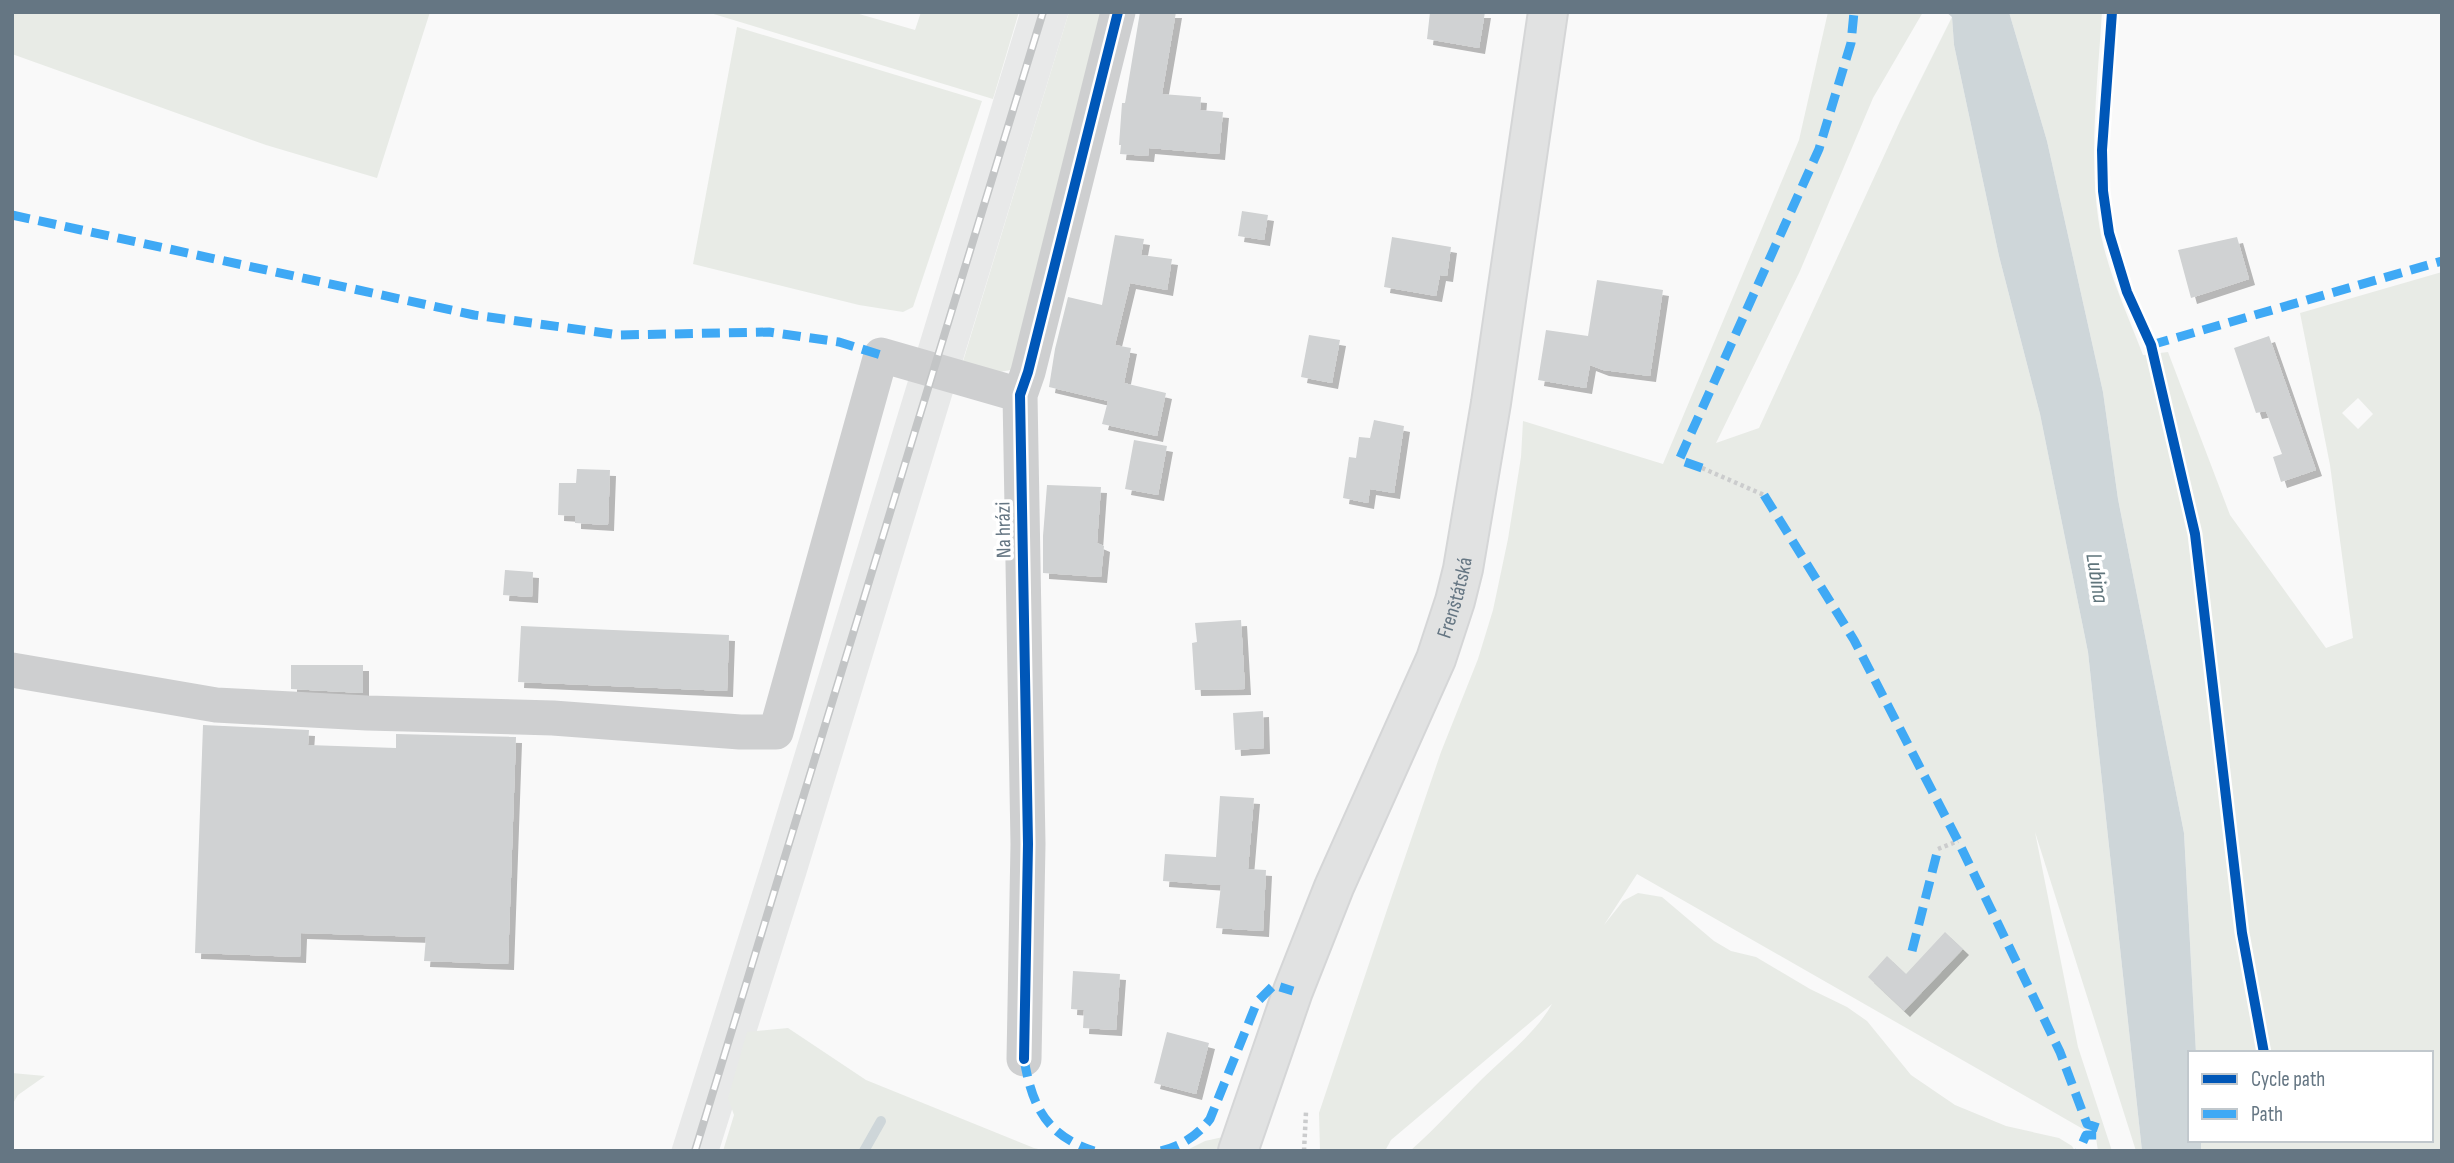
<svg xmlns="http://www.w3.org/2000/svg" width="2454" height="1163" font-family="'Sofia Sans Condensed',sans-serif">
  <defs>
    <filter id="shadow"><feDropShadow dx="6" dy="6" stdDeviation="0" flood-color="#0004"/></filter>
  </defs>
  <rect width="100%" height="100%" fill="#f9f9f9"/>
  <!-- built -->
  <path fill="#e8e9e9" d="M 1020,12 L 1069,12 L 806,875 L 719,1151 L 671,1151 L 762,861 Z"/>
  <!-- green -->
  <path fill="#e8ebe6" fill-rule="evenodd" d="M 12,12 L 430,12 L 377,178 L 266,145 L 12,54 Z
    M 707,12 L 852,12 L 915,30 L 921,12 L 1019,12 L 993,99 Z
    M 1069,12 L 1110,12 L 1016,369 L 989,374 L 961,368 Z
    M 1828,12 L 1923,12 L 1873,98 L 1800,271 L 1716,443 L 1759,428 L 1900,121 L 1952,17 L 1954,45 L 1999,256 L 2040,414 L 2088,652 L 2142,1151 L 2136,1151 L 2035,832 L 2078,1047 L 2112,1151 L 2098,1151 L 2095,1131 L 2083,1129 L 1637,874 L 1604,925 L 1623,901 L 1638,893 L 1662,897 L 1714,941 L 1731,951 L 1756,957 L 1810,989 L 1847,1007 L 1867,1021 L 1911,1075 L 1955,1105 L 2006,1126 L 2059,1138 L 2072,1146 L 2075,1151 L 1410,1151 C 1436,1128 1458,1103 1482,1079 C 1507,1054 1535,1034 1552,1004 L 1391,1140 L 1385,1151 L 1320,1151 L 1319,1113 L 1387,910 L 1441,752 L 1478,659 L 1493,610 L 1508,539 L 1521,457 L 1523,421 L 1663,464 L 1799,140 Z
    M 2009,12 L 2102,12 C 2098,77 2089,153 2098,217 C 2104,265 2126,310 2143,355 L 2168,352 L 2230,515 L 2326,648 L 2353,638 L 2330,465 L 2300,313 L 2442,272 L 2442,1151 L 2201,1151 L 2201,1140 L 2431,1140 L 2431,1053 L 2196,1053 L 2184,833 L 2118,499 L 2103,392 L 2047,141 ZM 2358,398 L 2373,414 L 2358,429 L 2342,413 Z
    M 737,27 L 982,101 L 913,307 L 903,312 L 859,305 L 693,264 Z
    M 788,1028 L 866,1080 L 1034,1148 L 1047,1151 L 723,1151 L 734,1115 L 728,1098 L 747,1032 Z
    M 12,1073 L 45,1076 L 18,1095 L 12,1105 Z
    M 1223,1137 L 1218,1151 L 1185,1151 L 1205,1141 Z"/>
  <!-- water -->
  <path fill="#ced6d9" d="M 1946,12 L 2009,12 L 2047,141 L 2103,392 L 2118,499 L 2184,833 L 2196,1053 L 2190,1053 L 2190,1140 L 2201,1140 L 2201,1151 L 2142,1151 L 2088,652 L 2040,414 L 1999,256 L 1954,45 L 1952,17 Z"/>
  <g fill="none" stroke-linecap="round" stroke-linejoin="round">
    <!-- stream -->
    <path stroke="#ced6d9" stroke-width="10" d="M 864,1151 L 881,1121"/>
  </g>
  <!-- building -->
  <path fill="#d0d2d3" filter="url(#shadow)" d="M 1140,12 L 1176,12 L 1162,94 L 1201,97 L 1200,110 L 1223,112 L 1219,154 L 1149,148 L 1148,156 L 1120,154 L 1121,145 L 1119,145 L 1122,103 L 1125,103 Z
    M 1430,12 L 1485,12 L 1479,48 L 1427,39 Z
    M 1242,211 L 1268,215 L 1264,240 L 1238,236 Z
    M 1115,235 L 1144,239 L 1141,255 L 1172,259 L 1167,290 L 1130,283 L 1115,345 L 1131,348 L 1124,383 L 1166,393 L 1157,436 L 1102,424 L 1108,401 L 1049,387 L 1055,349 L 1068,297 L 1102,305 Z
    M 1392,237 L 1451,247 L 1447,276 L 1440,275 L 1436,296 L 1384,287 Z
    M 2237,237 L 2249,279 L 2191,298 L 2178,250 Z
    M 1597,280 L 1663,290 L 1650,376 L 1603,370 L 1590,365 L 1586,388 L 1538,380 L 1546,330 L 1588,336 Z
    M 1309,335 L 1340,340 L 1332,383 L 1301,377 Z
    M 2269,336 L 2316,470 L 2281,482 L 2273,457 L 2282,454 L 2266,411 L 2256,413 L 2234,348 Z
    M 1374,420 L 1404,426 L 1394,493 L 1370,489 L 1368,503 L 1343,498 L 1349,457 L 1356,458 L 1359,437 L 1370,438 Z
    M 1134,440 L 1167,446 L 1158,495 L 1125,489 Z
    M 577,469 L 610,470 L 608,525 L 575,523 L 575,516 L 558,515 L 559,483 L 576,483 Z
    M 1047,485 L 1101,487 L 1097,543 L 1104,546 L 1101,577 L 1043,573 L 1043,536 Z
    M 505,570 L 533,572 L 532,597 L 503,595 Z
    M 1241,620 L 1245,689 L 1195,690 L 1192,643 L 1197,642 L 1195,623 Z
    M 521,626 L 729,635 L 727,691 L 518,682 Z
    M 291,665 L 363,665 L 363,693 L 291,689 Z
    M 1263,711 L 1264,748 L 1235,750 L 1233,713 Z
    M 203,725 L 309,730 L 308,745 L 396,748 L 396,734 L 516,737 L 508,964 L 424,961 L 426,937 L 301,933 L 300,957 L 195,953 Z
    M 1220,796 L 1254,798 L 1248,869 L 1266,870 L 1263,931 L 1216,928 L 1221,885 L 1163,881 L 1165,854 L 1216,857 Z
    M 1945,932 L 1963,949 L 1904,1011 L 1868,977 L 1887,956 L 1906,974 Z
    M 1073,971 L 1120,974 L 1116,1030 L 1083,1028 L 1084,1010 L 1071,1009 Z
    M 1167,1032 L 1209,1043 L 1196,1094 L 1154,1083 Z"/>
  <g fill="none" stroke-linecap="round" stroke-linejoin="round">
    <!-- major casing -->
    <g stroke="#d5d6d7" stroke-width="42">
      <g id="major">
        <path id="s1" d="M 1238,1151 L 1293,991 L 1334,887 L 1436,659 L 1455,601 L 1463,569 L 1491,403 L 1548,12"/>
      </g>
    </g>
    <!-- path -->
    <path stroke="#cbcccd" stroke-width="4.5" stroke-dasharray="3.5 3.5" stroke-linecap="butt" d="M 1702,468 L 1764,495
      M 1938,849 L 1958,841
      M 1304,1151 L 1306,1112"/>
    <!-- minor -->
    <path stroke="#cecfd0" stroke-width="35" d="M 12,670 L 216,705 L 367,713 L 553,718 L 740,732 L 776,732 L 881,355 L 1020,395
      M 1024,1059 L 1028,844 L 1020,395 L 1028,372 L 1118,12"/>
    <!-- major -->
    <use href="#major" stroke="#e1e2e2" stroke-width="38"/>
    <!-- rail casing -->
    <g stroke="#c3c5c6" stroke-width="8">
      <path id="rail" d="M 695,1151 L 1043,12"/>
    </g>
    <!-- rail -->
    <use href="#rail" stroke="#fff" stroke-width="5" stroke-dasharray="16" stroke-linecap="butt"/>
    <!-- quiet -->
    <path stroke="#3fa9f5" stroke-width="9" stroke-dasharray="18 9" stroke-linecap="butt" d="M 12,215 L 474,315 L 619,335 L 769,332 L 839,342 L 881,355
      M 2151,345 L 2442,261
      M 1702,468 L 1679,460 L 1819,149 L 1851,43 L 1854,12
      M 1764,495 L 1854,640 L 1958,841 L 2060,1052 L 2087,1124 L 2099,1128 L 2097,1135 L 2086,1135 L 2079,1151
      M 1912,951 L 1938,849
      M 1024,1059 C 1032,1105 1045,1135 1094,1151
      M 1161,1151 C 1182,1146 1198,1135 1210,1119 L 1257,1002 L 1274,985 L 1293,991"/>
    <!-- cycleway casing -->
    <g stroke="#fff" stroke-width="15">
      <path id="cycleway" d="M 2112,12 L 2102,150 L 2103,191 L 2109,233 L 2127,292 L 2151,345 L 2195,534 L 2242,933 L 2264,1053
        M 1024,1059 L 1028,844 L 1020,395 L 1028,372 L 1118,12"/>
    </g>
    <!-- cycleway -->
    <use href="#cycleway" stroke="#0057b8" stroke-width="10"/>
  </g>
  <g text-anchor="middle" stroke-width="7" stroke-linejoin="round" paint-order="stroke">
    <!-- street labels -->
    <g font-size="21" fill="#657683" stroke="#fff">
      <text transform="translate(1003 530) rotate(-91)" y="7">Na hrázi</text>
      <text dy="7" stroke="none"><textPath href="#s1" startOffset="595">Frenštátská</textPath></text>
    </g>
    <!-- water labels -->
    <g font-size="23" font-style="italic" fill="#60757c" stroke="#fff">
      <text transform="translate(2098 578) rotate(81)" y="8">Lubina</text>
    </g>
  </g>
  <!-- border -->
  <rect width="2454" height="1163" fill="none" stroke="#657683" stroke-width="28"/>
  <!-- legend -->
  <rect x="2188" y="1051" width="245" height="91" fill="#ffffff" stroke="#c1c8cd" stroke-width="2"/>
  <rect x="2202" y="1074" width="35" height="10" fill="#0057b8" stroke="#c1c8cd" stroke-width="2"/>
  <text x="2251" y="1086" font-size="21" fill="#657683">Cycle path</text>
  <rect x="2202" y="1109" width="35" height="10" fill="#3fa9f5" stroke="#c1c8cd" stroke-width="2"/>
  <text x="2251" y="1121" font-size="21" fill="#657683">Path</text>
</svg>
